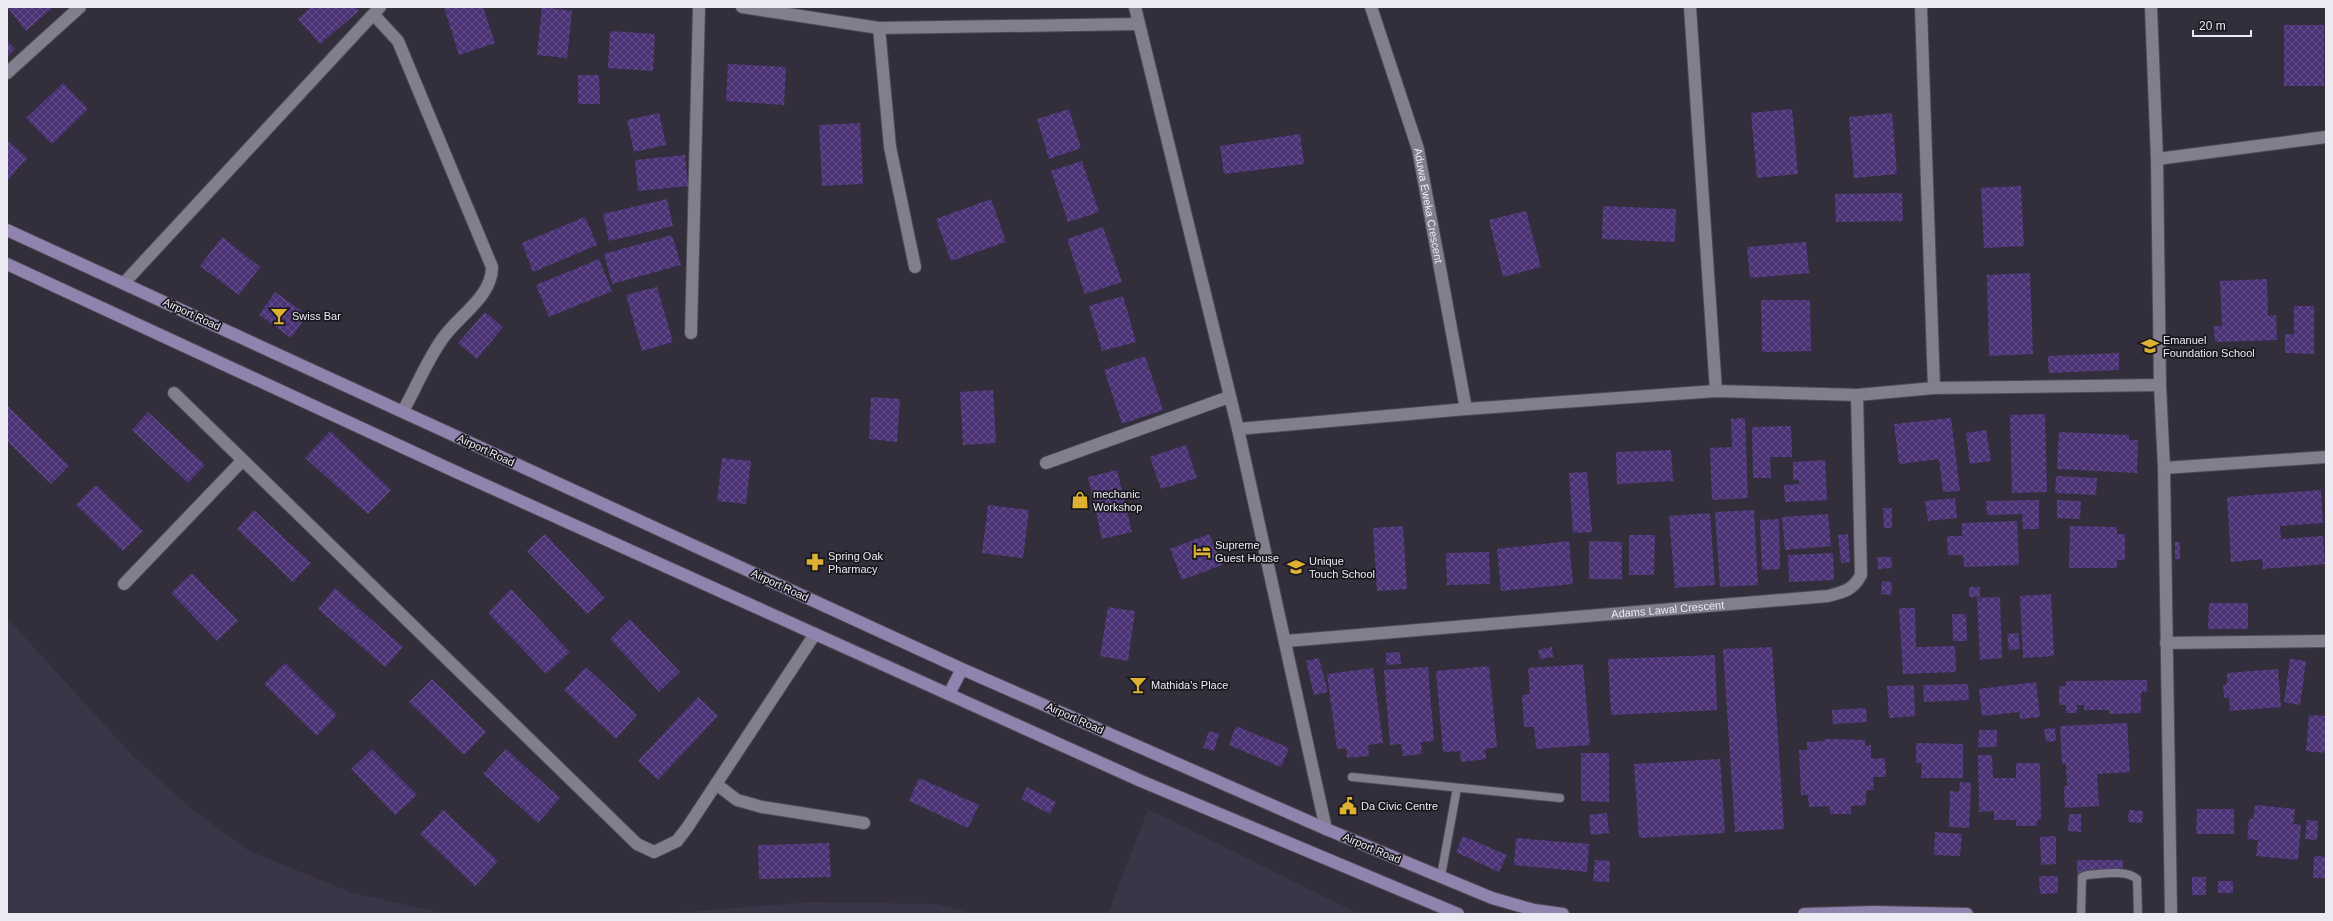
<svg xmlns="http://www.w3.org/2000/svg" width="2333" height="921" font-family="Helvetica,sans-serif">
  <defs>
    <pattern id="building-cross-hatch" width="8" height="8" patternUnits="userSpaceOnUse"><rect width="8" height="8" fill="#4b3376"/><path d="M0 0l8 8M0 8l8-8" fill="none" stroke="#65518a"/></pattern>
  </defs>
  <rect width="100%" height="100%" fill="#322e3b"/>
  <!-- built -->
  <path fill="#3b3548" d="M 7,618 L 133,756 L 193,810 L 249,851 L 353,893 L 447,914 L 7,914 Z
    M 1148,809 L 1359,914 L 1108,914 Z
    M 812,902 L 937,904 L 974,914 L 658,914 Z"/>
  <!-- building -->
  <path fill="url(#building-cross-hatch)" d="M 7,7 L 51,7 L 52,8 L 26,31 Z
    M 311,7 L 356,7 L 359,11 L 320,44 L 298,19 Z
    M 444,7 L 483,7 L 495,43 L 459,55 Z
    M 542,7 L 572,11 L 567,58 L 537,55 Z
    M 2284,25 L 2324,25 L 2324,86 L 2284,86 Z
    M 610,31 L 655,34 L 653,71 L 608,68 Z
    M 7,41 L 15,49 L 7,57 Z
    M 728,64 L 786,67 L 784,105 L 726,101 Z
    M 578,75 L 599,75 L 600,104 L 578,104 Z
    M 63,83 L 88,109 L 52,144 L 26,118 Z
    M 1069,109 L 1081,148 L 1049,159 L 1037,119 Z
    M 1792,109 L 1798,174 L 1757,178 L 1751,113 Z
    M 659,113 L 666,145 L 634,152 L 627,120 Z
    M 1892,113 L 1897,174 L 1854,178 L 1849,117 Z
    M 860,123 L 863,184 L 822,186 L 819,125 Z
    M 1300,134 L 1304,164 L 1224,174 L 1220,146 Z
    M 7,140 L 27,158 L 7,181 Z
    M 685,155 L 688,186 L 638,191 L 635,160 Z
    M 1082,161 L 1099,212 L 1068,222 L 1051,171 Z
    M 2021,186 L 2024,246 L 1984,248 L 1981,188 Z
    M 1902,193 L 1903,221 L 1836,222 L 1835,194 Z
    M 667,199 L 673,226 L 609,241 L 603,214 Z
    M 991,199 L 1006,242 L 951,261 L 936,219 Z
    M 1603,206 L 1676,209 L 1675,242 L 1602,239 Z
    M 1526,211 L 1541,267 L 1503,277 L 1489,220 Z
    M 585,217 L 597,245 L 533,272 L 522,243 Z
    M 1103,227 L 1122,282 L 1085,294 L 1067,239 Z
    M 672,235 L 681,265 L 612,284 L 604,254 Z
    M 222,237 L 260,267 L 239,295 L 200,266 Z
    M 1806,242 L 1809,273 L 1750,278 L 1747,247 Z
    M 599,259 L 612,291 L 549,317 L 536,285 Z
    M 2030,273 L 2033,354 L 1989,356 L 1987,275 Z
    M 2267,279 L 2268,316 L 2276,315 L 2277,340 L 2215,342 L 2214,326 L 2222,326 L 2220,281 Z
    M 657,287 L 673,342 L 642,351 L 626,295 Z
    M 275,292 L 307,315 L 291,338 L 259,315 Z
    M 1123,296 L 1136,342 L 1102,351 L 1089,306 Z
    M 1761,300 L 1810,300 L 1811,351 L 1762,352 Z
    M 2294,306 L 2314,306 L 2314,354 L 2285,353 L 2285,334 L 2294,334 Z
    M 485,312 L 503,327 L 477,359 L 458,343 Z
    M 2119,353 L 2119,370 L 2049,373 L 2048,356 Z
    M 1145,356 L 1163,410 L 1122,424 L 1104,370 Z
    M 993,390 L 996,443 L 963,445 L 960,392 Z
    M 871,397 L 900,399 L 897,442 L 869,439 Z
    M 7,405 L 69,466 L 51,484 L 7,441 Z
    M 148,412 L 205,465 L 188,483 L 132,430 Z
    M 2045,414 L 2047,492 L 2012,493 L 2010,415 Z
    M 1745,418 L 1748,498 L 1712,500 L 1710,448 L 1732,447 L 1731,419 Z
    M 1951,418 L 1960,491 L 1943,492 L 1939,459 L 1899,464 L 1894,424 Z
    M 1791,426 L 1792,457 L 1770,457 L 1771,478 L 1753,478 L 1752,427 Z
    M 1986,430 L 1991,461 L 1970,464 L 1966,433 Z
    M 330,431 L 391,490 L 368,514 L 305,458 Z
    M 2059,432 L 2129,435 L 2129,440 L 2138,440 L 2137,473 L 2057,469 Z
    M 1186,445 L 1197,478 L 1161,489 L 1150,457 Z
    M 1671,450 L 1673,481 L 1617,484 L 1616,452 Z
    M 722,458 L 751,461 L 746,504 L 717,501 Z
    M 1825,460 L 1827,500 L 1785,502 L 1784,485 L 1799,484 L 1799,480 L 1793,480 L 1793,462 Z
    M 1117,470 L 1132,532 L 1102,539 L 1088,477 Z
    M 1587,472 L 1592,532 L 1573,533 L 1569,473 Z
    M 2056,476 L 2097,478 L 2096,495 L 2055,493 Z
    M 96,485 L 143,531 L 123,551 L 76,505 Z
    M 2321,490 L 2323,523 L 2280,526 L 2281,539 L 2323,536 L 2325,564 L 2263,569 L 2262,559 L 2231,562 L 2227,497 Z
    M 1955,498 L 1957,518 L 1928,521 L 1925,501 Z
    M 2039,500 L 2039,529 L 2023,529 L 2022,514 L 1987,515 L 1986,501 Z
    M 2057,500 L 2081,501 L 2080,519 L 2057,518 Z
    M 988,505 L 1029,510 L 1023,558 L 982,553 Z
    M 1883,508 L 1892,508 L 1892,528 L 1884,528 Z
    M 254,510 L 311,563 L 293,582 L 237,529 Z
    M 1754,510 L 1758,585 L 1720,587 L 1715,512 Z
    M 1710,513 L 1715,585 L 1675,588 L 1669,516 Z
    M 1828,514 L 1831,546 L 1785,550 L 1782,517 Z
    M 1779,519 L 1780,569 L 1762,570 L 1760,520 Z
    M 2017,521 L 2019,565 L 1964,567 L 1963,555 L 1948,555 L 1947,536 L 1962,536 L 1962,523 Z
    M 1403,526 L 1407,589 L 1377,591 L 1373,528 Z
    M 2070,526 L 2117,527 L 2117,534 L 2125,534 L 2125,560 L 2117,560 L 2117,568 L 2069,568 Z
    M 545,534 L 605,598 L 587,614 L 527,551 Z
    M 1209,534 L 1222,565 L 1182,580 L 1170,549 Z
    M 1848,534 L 1850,562 L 1841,563 L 1838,535 Z
    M 1629,535 L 1655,535 L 1654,575 L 1629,575 Z
    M 1569,541 L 1573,584 L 1501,591 L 1497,549 Z
    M 1589,541 L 1622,542 L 1622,579 L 1589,579 Z
    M 2175,542 L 2180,542 L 2180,559 L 2175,559 Z
    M 1489,552 L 1490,584 L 1447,585 L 1446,553 Z
    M 1833,553 L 1834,580 L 1789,582 L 1788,555 Z
    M 1877,557 L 1891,557 L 1892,568 L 1878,569 Z
    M 192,573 L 238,621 L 217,641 L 171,593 Z
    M 1882,581 L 1892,582 L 1891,595 L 1881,594 Z
    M 1969,587 L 1980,587 L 1980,597 L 1969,597 Z
    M 335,588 L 403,647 L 385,667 L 318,609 Z
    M 511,589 L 570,652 L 546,674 L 488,613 Z
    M 2051,594 L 2054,656 L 2023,658 L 2020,596 Z
    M 2000,597 L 2002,658 L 1980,660 L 1977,598 Z
    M 2209,603 L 2248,603 L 2248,629 L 2208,629 Z
    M 1108,607 L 1135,611 L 1128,661 L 1100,656 Z
    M 1899,608 L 1915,608 L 1916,647 L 1955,646 L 1956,672 L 1903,674 Z
    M 1952,614 L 1966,614 L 1967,641 L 1953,641 Z
    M 630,619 L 680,672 L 659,692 L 610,639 Z
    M 2018,633 L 2020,649 L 2009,650 L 2007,634 Z
    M 1552,647 L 1553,657 L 1540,659 L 1538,650 Z
    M 1772,647 L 1784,829 L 1735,832 L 1723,649 Z
    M 1400,652 L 1401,664 L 1386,665 L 1386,653 Z
    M 1715,655 L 1717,710 L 1611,715 L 1608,659 Z
    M 1319,658 L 1328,692 L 1314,695 L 1306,661 Z
    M 2290,659 L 2306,661 L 2300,705 L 2284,702 Z
    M 285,663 L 337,715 L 317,736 L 264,684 Z
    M 1583,664 L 1590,745 L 1536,749 L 1534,727 L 1524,727 L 1522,695 L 1530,694 L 1528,668 Z
    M 1489,666 L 1497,747 L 1485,749 L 1486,759 L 1461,762 L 1460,751 L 1443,752 L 1436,671 Z
    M 586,667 L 637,715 L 616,739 L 564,690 Z
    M 1428,667 L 1434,741 L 1421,742 L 1422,754 L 1403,756 L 1401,744 L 1390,745 L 1384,670 Z
    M 1373,668 L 1383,743 L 1368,745 L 1369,756 L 1347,758 L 1346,748 L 1337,749 L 1327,674 Z
    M 2278,669 L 2281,707 L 2230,711 L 2229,698 L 2224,698 L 2223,685 L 2227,684 L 2227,673 Z
    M 432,679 L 486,732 L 464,755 L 409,702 Z
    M 2147,680 L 2147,692 L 2141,692 L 2141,713 L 2109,714 L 2109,710 L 2084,710 L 2084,705 L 2077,705 L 2077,713 L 2066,713 L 2066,705 L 2059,705 L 2059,686 L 2066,686 L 2066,681 Z
    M 2036,682 L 2040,717 L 2020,719 L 2019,712 L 1982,716 L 1979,689 Z
    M 1968,684 L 1969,700 L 1924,702 L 1923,685 Z
    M 1914,685 L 1915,716 L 1889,718 L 1887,686 Z
    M 698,697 L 718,716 L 658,780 L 638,761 Z
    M 1866,708 L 1867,722 L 1833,724 L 1832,710 Z
    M 2309,715 L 2326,716 L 2326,753 L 2306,751 Z
    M 2127,723 L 2130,772 L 2097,774 L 2099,806 L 2065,808 L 2064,786 L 2067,786 L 2066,764 L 2062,764 L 2060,726 Z
    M 1236,726 L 1289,748 L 1281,767 L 1229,745 Z
    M 2055,728 L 2056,741 L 2046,742 L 2044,729 Z
    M 1979,730 L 1997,730 L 1997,747 L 1978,747 Z
    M 1209,731 L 1219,734 L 1214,751 L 1203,748 Z
    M 1825,739 L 1865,740 L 1865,746 L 1871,745 L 1871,759 L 1885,758 L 1886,777 L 1873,777 L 1874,790 L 1866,790 L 1866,805 L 1851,806 L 1851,814 L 1830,814 L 1830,806 L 1809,807 L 1808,795 L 1801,795 L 1799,750 L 1807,750 L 1807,742 L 1825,741 Z
    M 1916,743 L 1963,744 L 1963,778 L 1921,778 L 1922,763 L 1916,763 Z
    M 372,749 L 417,795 L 395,815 L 351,769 Z
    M 506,749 L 560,798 L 538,823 L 483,774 Z
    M 1581,753 L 1609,753 L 1609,802 L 1581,801 Z
    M 1978,755 L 1992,755 L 1993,778 L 2016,778 L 2016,763 L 2040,763 L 2041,820 L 2037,820 L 2037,826 L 2016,826 L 2016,820 L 1994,820 L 1994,811 L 1979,812 Z
    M 1720,759 L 1725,833 L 1639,838 L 1634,764 Z
    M 919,778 L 979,805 L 968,828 L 909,801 Z
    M 1960,782 L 1971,783 L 1969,828 L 1949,827 L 1950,791 L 1959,792 Z
    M 1027,787 L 1056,802 L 1050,814 L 1021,799 Z
    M 2255,805 L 2295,809 L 2293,824 L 2301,825 L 2298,860 L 2256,856 L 2258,840 L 2247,839 L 2249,819 L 2253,819 Z
    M 2197,809 L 2234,809 L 2234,834 L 2196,834 Z
    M 443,810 L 498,861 L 475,886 L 420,834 Z
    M 2129,810 L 2143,811 L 2142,823 L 2128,822 Z
    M 1607,813 L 1609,833 L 1591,835 L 1589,815 Z
    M 2069,814 L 2081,814 L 2081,832 L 2068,831 Z
    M 2307,820 L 2318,821 L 2317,840 L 2305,839 Z
    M 1935,832 L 1962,834 L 1960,856 L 1934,855 Z
    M 1463,836 L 1507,855 L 1499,872 L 1456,852 Z
    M 2056,836 L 2056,864 L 2041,865 L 2040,837 Z
    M 1516,838 L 1589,844 L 1587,872 L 1514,865 Z
    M 829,843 L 831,877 L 759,879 L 758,845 Z
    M 2314,856 L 2326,857 L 2326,878 L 2313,878 Z
    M 1595,860 L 1610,861 L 1609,882 L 1593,881 Z
    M 2077,860 L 2123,860 L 2123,877 L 2077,877 Z
    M 2039,876 L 2058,876 L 2058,893 L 2040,894 Z
    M 2192,877 L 2206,877 L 2206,895 L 2192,895 Z
    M 2218,881 L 2233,881 L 2233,893 L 2218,893 Z"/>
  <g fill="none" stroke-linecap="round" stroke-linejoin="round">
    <!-- lane casing -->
    <g stroke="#4c4954" stroke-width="10">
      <path id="lane" d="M 1352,777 L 1560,798
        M 1441,876 L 1457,788
        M 2081,914 L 2082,877 L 2087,875 C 2101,874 2126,869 2137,879 L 2138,914"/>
    </g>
    <!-- street casing -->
    <g stroke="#4c4954" stroke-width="14">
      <g id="street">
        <path d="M 742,7 L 879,28 L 1138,24"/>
        <path d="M 1135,7 L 1238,429 L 1326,829"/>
        <path id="s1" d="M 1371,7 L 1418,149 L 1466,409"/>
        <path d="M 1690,7 L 1716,391"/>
        <path d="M 1921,7 L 1934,388"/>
        <path d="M 2151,7 L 2157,159 L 2160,385 L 2164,468 L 2171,914"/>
        <path d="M 374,15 L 398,41 L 492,267 C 492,297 459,315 443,338 C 427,360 416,388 403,411"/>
        <path d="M 879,28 L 890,147 L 915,267"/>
        <path d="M 7,73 L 80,7"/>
        <path d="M 2157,159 L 2326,137"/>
        <path d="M 124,283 L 380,7"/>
        <path d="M 691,333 L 699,7"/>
        <path d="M 174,393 L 637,844 L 654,852 L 677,841 L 687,828 L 815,634"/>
        <path d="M 1238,429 L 1466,409 L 1716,391 L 1857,395 L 1934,388 L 2160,385"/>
        <path d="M 1046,463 L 1229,397"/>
        <path d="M 2164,468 L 2326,457"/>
        <path d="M 124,584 L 243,460"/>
        <path id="s2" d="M 1286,641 L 1828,596 C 1844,592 1853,590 1861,575 L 1857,395"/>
        <path d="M 2166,643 L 2326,641"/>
        <path d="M 716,784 L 737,800 L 762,807 L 864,823"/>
      </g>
    </g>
    <!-- secondary casing -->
    <g stroke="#4c4954" stroke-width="14">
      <path id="secondary" d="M 7,230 L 962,669 L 1326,829 L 1492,898 L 1534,910 L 1563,914
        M 7,264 L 454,471 L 1141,781 L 1458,914
        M 949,694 L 962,669
        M 1804,914 L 1874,912 L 1967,914"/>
    </g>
    <!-- lane -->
    <use href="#lane" stroke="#827e8e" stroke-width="8"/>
    <!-- street -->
    <use href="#street" stroke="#827e8e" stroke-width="12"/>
    <!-- secondary -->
    <use href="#secondary" stroke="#9083ad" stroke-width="12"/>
  </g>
  <!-- icons -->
  <defs>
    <g id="bar-bare" transform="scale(1.38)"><path d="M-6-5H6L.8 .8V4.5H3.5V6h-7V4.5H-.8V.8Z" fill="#deb133" stroke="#19181e" stroke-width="2.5" paint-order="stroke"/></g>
    <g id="school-bare" transform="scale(1.38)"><path d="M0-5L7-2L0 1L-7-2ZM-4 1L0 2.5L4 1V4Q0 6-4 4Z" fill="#deb133" stroke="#19181e" stroke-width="2.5" paint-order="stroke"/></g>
    <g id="shop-bare" transform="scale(1.38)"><path d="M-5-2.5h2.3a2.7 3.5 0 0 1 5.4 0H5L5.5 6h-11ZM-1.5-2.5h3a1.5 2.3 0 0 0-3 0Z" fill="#deb133" stroke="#19181e" stroke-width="2.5" paint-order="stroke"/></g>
    <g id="hotel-bare" transform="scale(1.38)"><path d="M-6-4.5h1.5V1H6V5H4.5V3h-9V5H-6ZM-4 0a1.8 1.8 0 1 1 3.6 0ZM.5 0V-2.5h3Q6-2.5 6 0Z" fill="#deb133" stroke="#19181e" stroke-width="2.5" paint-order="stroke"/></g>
    <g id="pharmacy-bare" transform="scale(1.38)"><path d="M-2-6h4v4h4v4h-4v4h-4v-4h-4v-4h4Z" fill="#deb133" stroke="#19181e" stroke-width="2.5" paint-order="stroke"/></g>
    <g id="civic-bare" transform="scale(1.38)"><path d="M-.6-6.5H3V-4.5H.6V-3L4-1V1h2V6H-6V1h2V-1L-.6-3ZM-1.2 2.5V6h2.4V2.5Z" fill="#deb133" stroke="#19181e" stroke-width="2.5" paint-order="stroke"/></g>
  </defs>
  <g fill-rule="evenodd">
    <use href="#bar-bare" x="279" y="316"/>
    <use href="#school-bare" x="2150" y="346"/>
    <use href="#shop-bare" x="1080" y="500"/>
    <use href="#hotel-bare" x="1202" y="551"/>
    <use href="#pharmacy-bare" x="815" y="562"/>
    <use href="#school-bare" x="1296" y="567"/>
    <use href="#bar-bare" x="1138" y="685"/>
    <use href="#civic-bare" x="1348" y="806"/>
  </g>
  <g text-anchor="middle" stroke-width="3.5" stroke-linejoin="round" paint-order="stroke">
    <!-- street labels -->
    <g font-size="11" fill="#ebe9f1" stroke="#19181e">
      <text dy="4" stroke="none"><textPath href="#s1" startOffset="207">Aduwa Eweka Crescent</textPath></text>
      <text transform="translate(192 314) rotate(25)" y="4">Airport Road</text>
      <text transform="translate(486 450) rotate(25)" y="4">Airport Road</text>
      <text transform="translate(780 585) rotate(25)" y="4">Airport Road</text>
      <text dy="4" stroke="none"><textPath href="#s2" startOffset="383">Adams Lawal Crescent</textPath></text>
      <text transform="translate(1075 718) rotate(24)" y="4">Airport Road</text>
      <text transform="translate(1372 848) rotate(23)" y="4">Airport Road</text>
    </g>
    <!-- poi labels -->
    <g font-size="11" fill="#ebe9f1" stroke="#19181e" text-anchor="start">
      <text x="292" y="320">Swiss Bar</text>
      <text x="2163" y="344">Emanuel<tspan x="2163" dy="13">Foundation School</tspan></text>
      <text x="1093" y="498">mechanic<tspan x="1093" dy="13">Workshop</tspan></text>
      <text x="1215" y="549">Supreme<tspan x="1215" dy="13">Guest House</tspan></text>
      <text x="828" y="560">Spring Oak<tspan x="828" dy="13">Pharmacy</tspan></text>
      <text x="1309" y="565">Unique<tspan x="1309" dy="13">Touch School</tspan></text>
      <text x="1151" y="689">Mathida's Place</text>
      <text x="1361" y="810">Da Civic Centre</text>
    </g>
  </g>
  <!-- border -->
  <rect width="2333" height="921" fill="none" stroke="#ebe9f1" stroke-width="16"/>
  <!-- scale -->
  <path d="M2193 30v6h58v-6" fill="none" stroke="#ebe9f1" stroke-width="2"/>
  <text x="2199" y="30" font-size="12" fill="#ebe9f1" stroke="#19181e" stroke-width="3" paint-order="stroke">20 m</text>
</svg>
